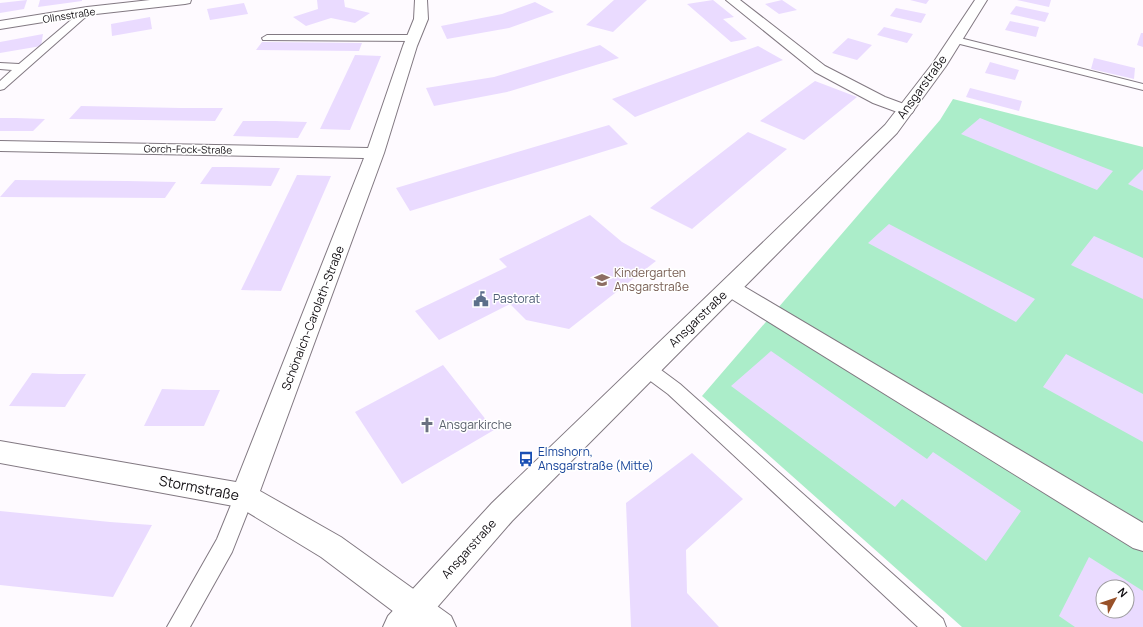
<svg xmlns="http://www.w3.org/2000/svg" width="1143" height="627" font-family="Manrope,sans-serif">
  <rect width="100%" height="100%" fill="#fefaff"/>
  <!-- green -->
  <path fill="#abedc9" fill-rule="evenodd" d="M 953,99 L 1143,147 L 1143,627 L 962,627 L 702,396 L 940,120 ZM 1103,587 L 1127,587 L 1127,611 L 1103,611 Z"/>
  <!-- building -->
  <path fill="#eadbff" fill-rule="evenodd" d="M 27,0 L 24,9 L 0,13 L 0,3 Z
    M 40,0 L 82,0 L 82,1 L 38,7 Z
    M 317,0 L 344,0 L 345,7 L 370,13 L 355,23 L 331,18 L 306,26 L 293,17 L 318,9 Z
    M 614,0 L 647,0 L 613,32 L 586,25 Z
    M 713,0 L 734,17 L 723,19 L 747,39 L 731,42 L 687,4 Z
    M 782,0 L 797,10 L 779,14 L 765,4 Z
    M 910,0 L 929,0 L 926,4 Z
    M 1017,0 L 1051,0 L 1049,7 Z
    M 535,2 L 554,12 L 509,28 L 447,39 L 441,26 L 502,14 Z
    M 244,3 L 248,14 L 210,20 L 207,9 Z
    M 1016,6 L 1049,13 L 1045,22 L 1010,14 Z
    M 896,8 L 926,14 L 921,23 L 890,16 Z
    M 150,17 L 152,29 L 112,36 L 111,24 Z
    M 1010,21 L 1039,27 L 1036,37 L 1005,30 Z
    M 884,27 L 913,34 L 907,43 L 877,35 Z
    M 1141,33 L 1143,33 L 1143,47 L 1137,45 Z
    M 43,34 L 41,46 L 0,53 L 0,42 Z
    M 848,38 L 872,45 L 857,60 L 832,53 Z
    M 262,42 L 362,43 L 359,51 L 256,50 Z
    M 600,45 L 619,58 L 507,92 L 434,106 L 426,88 L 494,77 Z
    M 758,46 L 783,60 L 635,117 L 612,99 Z
    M 355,55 L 381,56 L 350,130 L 320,129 Z
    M 1094,58 L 1135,68 L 1134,79 L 1091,69 Z
    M 990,62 L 1019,70 L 1015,80 L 985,73 Z
    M 815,81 L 857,97 L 804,140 L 760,121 Z
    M 970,88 L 1022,101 L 1019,111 L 966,97 Z
    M 81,106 L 181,108 L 223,108 L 215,121 L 69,119 Z
    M 0,118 L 16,118 L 45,119 L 33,131 L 0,131 Z
    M 980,118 L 1015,132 L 1113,171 L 1097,190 L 961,134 Z
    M 243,121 L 275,121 L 307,122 L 298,138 L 233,136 Z
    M 609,125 L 628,144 L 410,211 L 396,188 Z
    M 748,132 L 787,149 L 692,229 L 650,208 Z
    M 212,167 L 229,167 L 280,168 L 271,186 L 200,184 Z
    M 1143,169 L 1143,191 L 1128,184 Z
    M 297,175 L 331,176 L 281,291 L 241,290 Z
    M 15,180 L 127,181 L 176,182 L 165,198 L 0,197 Z
    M 590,215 L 622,242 L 656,261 L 569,329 L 526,320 L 510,304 L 439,340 L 415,311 L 507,267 L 499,259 Z
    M 889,224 L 931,246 L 1035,299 L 1016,322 L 868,243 Z
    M 1094,236 L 1143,258 L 1143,299 L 1071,265 Z
    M 771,351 L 927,459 L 933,452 L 1021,511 L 986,561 L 902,499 L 895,507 L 731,386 Z
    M 1066,354 L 1143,394 L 1143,442 L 1043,387 Z
    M 443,365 L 494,430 L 402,484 L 355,412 Z
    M 32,373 L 59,374 L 86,374 L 65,407 L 9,406 Z
    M 162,389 L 191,390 L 220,390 L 204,426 L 144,426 Z
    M 692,453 L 743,499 L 686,550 L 687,593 L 719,627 L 631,627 L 626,503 Z
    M 0,511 L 110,522 L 152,525 L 113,597 L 0,585 Z
    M 1089,557 L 1143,591 L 1143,627 L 1075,627 L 1059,616 ZM 1103,587 L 1127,587 L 1127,611 L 1103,611 Z"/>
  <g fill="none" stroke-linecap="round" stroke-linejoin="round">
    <!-- service casing -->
    <g stroke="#827982" stroke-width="2">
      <path id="service" d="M 87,8 L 92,11 L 90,13 L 4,89 L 0,90 L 0,81 L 12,70 L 0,69 L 0,63 L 19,64 L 84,9 Z
        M 267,35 L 413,35 L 418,38 L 413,41 L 263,40 L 262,38 Z
        M 956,37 L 1143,84 L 1143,90 L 952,42 L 951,40 L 952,38 Z
        M 647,362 L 653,364 L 680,384 L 943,619 L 946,627 L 918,627 L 668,394 L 641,374 L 638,369 L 641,364 Z
        M 244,487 L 251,490 L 254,496 L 232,552 L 190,627 L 167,627 L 217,539 L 237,490 Z"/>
    </g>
    <!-- minor casing -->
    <g stroke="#827982" stroke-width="2">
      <path id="minor" d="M 150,0 L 191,0 L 190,3 L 185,4 L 87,15 L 0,29 L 0,21 L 87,7 Z
        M 415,0 L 427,0 L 428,19 L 417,46 L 384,153 L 260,491 L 341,537 L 451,616 L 456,627 L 414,627 L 321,557 L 239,507 L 0,463 L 0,441 L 236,482 L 364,158 L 0,151 L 0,141 L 368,148 L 403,46 L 414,19 Z
        M 726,0 L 740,0 L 825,66 L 885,97 L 912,107 L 914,110 L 912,113 L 906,115 L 900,113 L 873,103 L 815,72 Z
        M 730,280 L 738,283 L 1143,523 L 1143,551 L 1133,548 L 722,293 L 719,288 L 722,283 Z"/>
    </g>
    <!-- tertiary casing -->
    <g stroke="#827982" stroke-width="2">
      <path id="tertiary" d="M 975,0 L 987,0 L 946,66 L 897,133 L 512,521 L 420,627 L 383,627 L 388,616 L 492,503 L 885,125 L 933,63 Z"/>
    </g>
    <!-- service -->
    <use href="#service" fill="#fff" fill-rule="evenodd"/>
    <!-- minor -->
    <use href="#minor" fill="#fff" fill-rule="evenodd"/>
    <!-- tertiary -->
    <use href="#tertiary" fill="#fff" fill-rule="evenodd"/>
  </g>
  <!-- icons -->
  <defs>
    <g id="school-bare" transform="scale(1.2)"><path d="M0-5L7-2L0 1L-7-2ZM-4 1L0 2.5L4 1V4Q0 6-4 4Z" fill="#8d6e63" stroke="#fff" stroke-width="2.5" paint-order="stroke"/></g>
    <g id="civic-bare" transform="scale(1.2)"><path d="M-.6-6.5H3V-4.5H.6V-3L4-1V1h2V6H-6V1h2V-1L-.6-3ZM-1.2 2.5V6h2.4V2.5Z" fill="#5c6f8a" stroke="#fff" stroke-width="2.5" paint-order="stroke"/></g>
    <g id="church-bare" transform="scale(1.2)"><path d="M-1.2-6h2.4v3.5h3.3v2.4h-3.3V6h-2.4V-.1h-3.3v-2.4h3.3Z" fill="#6b7280" stroke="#fff" stroke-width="2.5" paint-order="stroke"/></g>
    <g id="bus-bare" transform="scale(1.2)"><path d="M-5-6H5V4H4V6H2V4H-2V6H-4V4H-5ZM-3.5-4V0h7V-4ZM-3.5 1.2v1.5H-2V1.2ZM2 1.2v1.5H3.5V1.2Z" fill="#1a4fb4" stroke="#fff" stroke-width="2.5" paint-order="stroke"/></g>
  </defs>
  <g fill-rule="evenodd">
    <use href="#school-bare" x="602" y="280"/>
    <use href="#civic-bare" x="481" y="299"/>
    <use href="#church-bare" x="427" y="425"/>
    <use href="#bus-bare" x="526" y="459"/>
  </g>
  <g text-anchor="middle" stroke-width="3" stroke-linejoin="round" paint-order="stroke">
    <!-- far-street labels -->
    <g font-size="10" fill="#100d11" stroke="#fff">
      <text transform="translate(69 15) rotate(-9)" y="4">Ollnsstraße</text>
      <text transform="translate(188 149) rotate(1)" y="4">Gorch-Fock-Straße</text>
    </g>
    <!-- street labels -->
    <g font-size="12" fill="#100d11" stroke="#fff">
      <text transform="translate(922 87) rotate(-54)" y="4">Ansgarstraße</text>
      <text transform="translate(313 318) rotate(-69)" y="4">Schönaich-Carolath-Straße</text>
      <text transform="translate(698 319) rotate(-44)" y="4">Ansgarstraße</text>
      <text transform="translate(469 549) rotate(-48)" y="4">Ansgarstraße</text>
    </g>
    <!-- education labels -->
    <g font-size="12" fill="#785e54" stroke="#fff" text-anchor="start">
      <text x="614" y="277">Kindergarten<tspan x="614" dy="14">Ansgarstraße</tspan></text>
    </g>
    <!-- service labels -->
    <g font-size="12" fill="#4e5e75" stroke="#fff" text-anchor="start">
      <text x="493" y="303">Pastorat</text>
    </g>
    <!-- worship labels -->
    <g font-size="12" fill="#5b616d" stroke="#fff" text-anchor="start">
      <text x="439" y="429">Ansgarkirche</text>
    </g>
    <!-- transit labels -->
    <g font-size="12" fill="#164399" stroke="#fff" text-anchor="start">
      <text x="538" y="456">Elmshorn,<tspan x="538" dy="14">Ansgarstraße (Mitte)</tspan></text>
    </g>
    <!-- near-street labels -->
    <g font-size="14" fill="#100d11" stroke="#fff">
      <text transform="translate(199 488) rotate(11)" y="5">Stormstraße</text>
    </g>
  </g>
  <!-- north arrow -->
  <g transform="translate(1115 599) rotate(50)"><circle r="19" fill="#ffffff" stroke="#9f9ea0"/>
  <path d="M0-3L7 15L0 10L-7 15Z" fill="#985129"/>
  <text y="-6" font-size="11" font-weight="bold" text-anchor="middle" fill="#100d11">N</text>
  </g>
</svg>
